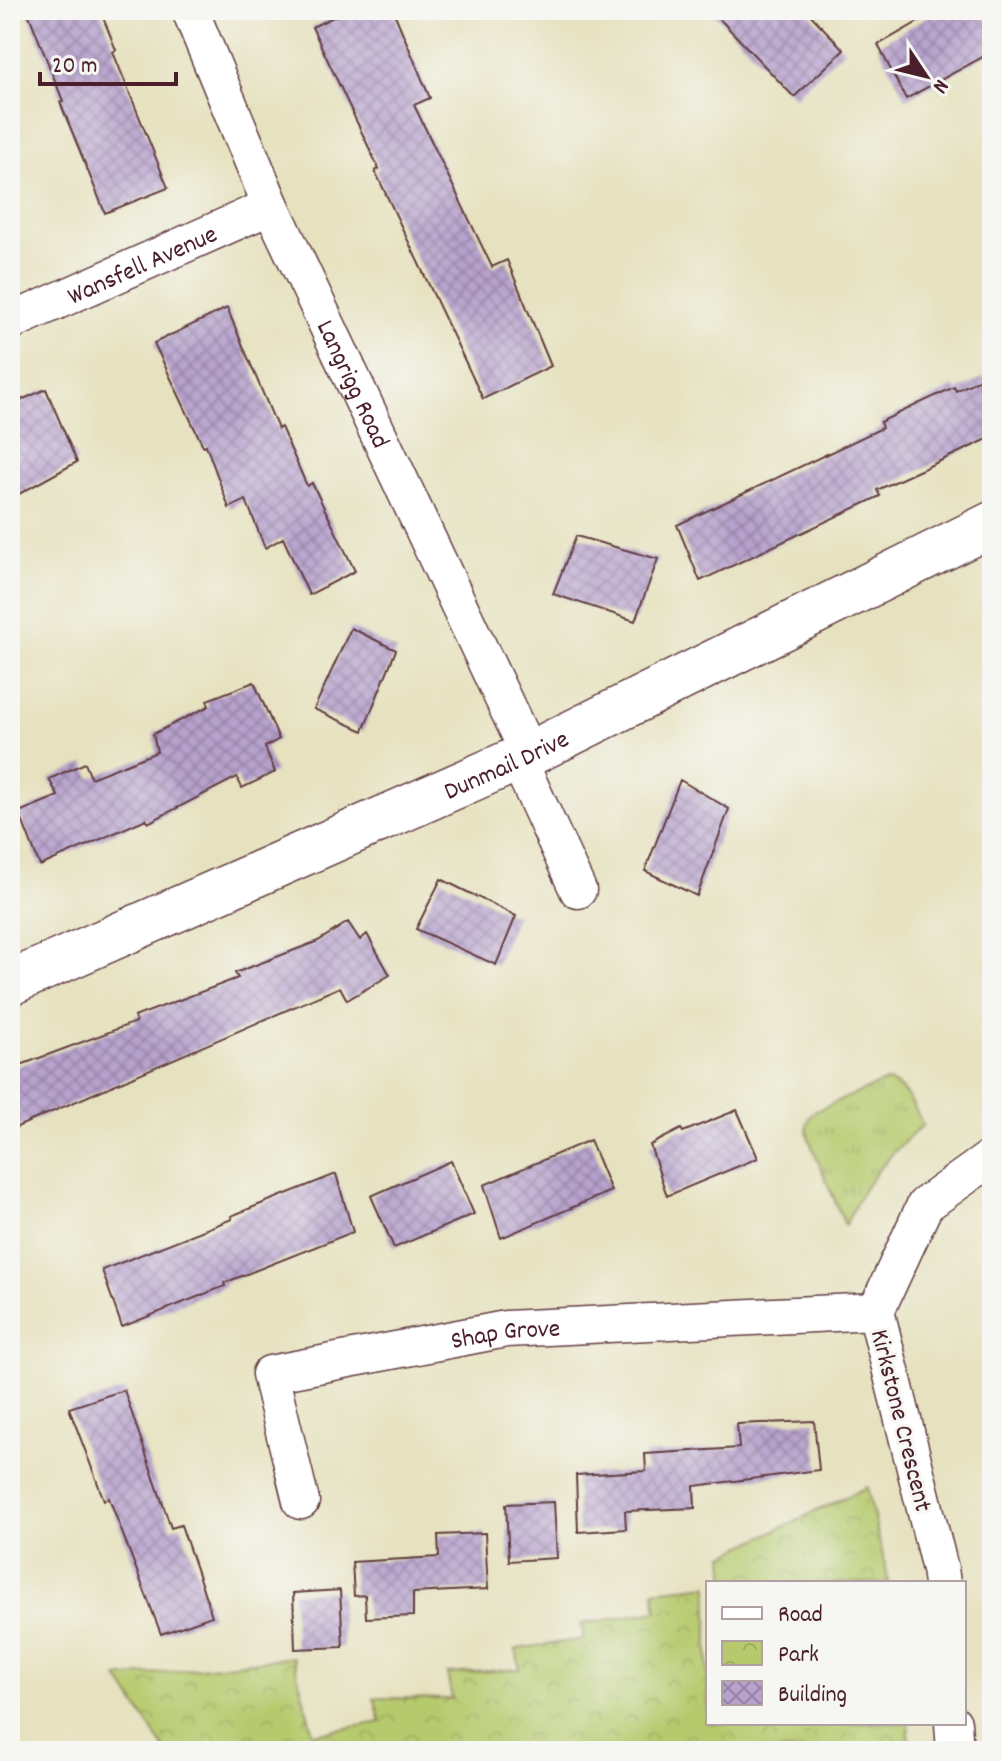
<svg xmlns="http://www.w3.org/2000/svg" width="1002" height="1761" font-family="Dekko,sans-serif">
  <defs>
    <pattern id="grass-tufts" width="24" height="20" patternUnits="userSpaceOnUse" patternTransform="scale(2)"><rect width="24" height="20" fill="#b6ca6d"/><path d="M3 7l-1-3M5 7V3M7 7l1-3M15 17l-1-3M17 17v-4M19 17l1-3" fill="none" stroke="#9ead5f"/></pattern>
    <pattern id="park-crowns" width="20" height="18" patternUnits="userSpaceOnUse" patternTransform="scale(2)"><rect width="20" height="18" fill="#b6ca6d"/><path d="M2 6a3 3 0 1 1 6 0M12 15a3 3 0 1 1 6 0" fill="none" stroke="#9ead5f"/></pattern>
    <pattern id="building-cross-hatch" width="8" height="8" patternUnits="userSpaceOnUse" patternTransform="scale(2)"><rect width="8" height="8" fill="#b7a2cd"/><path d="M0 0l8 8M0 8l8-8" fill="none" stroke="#9783a7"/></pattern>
  </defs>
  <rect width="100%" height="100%" fill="#f6f6f2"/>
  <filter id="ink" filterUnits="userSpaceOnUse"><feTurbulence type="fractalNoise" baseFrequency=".0125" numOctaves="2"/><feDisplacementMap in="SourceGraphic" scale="16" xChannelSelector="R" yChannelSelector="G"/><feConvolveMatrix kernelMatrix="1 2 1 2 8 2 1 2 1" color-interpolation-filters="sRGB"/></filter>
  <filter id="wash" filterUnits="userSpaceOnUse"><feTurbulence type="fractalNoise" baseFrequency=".006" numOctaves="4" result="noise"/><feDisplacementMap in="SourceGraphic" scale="32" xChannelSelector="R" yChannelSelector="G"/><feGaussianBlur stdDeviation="1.8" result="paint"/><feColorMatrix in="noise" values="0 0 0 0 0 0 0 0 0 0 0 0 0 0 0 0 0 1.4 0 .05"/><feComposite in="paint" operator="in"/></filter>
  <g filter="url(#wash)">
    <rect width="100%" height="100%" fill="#e6e1be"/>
    <!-- grass -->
    <path fill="url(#grass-tufts)" stroke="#80744c" stroke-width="2" d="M 890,1082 C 908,1090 915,1109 923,1125 C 902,1143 882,1163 866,1186 C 858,1198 852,1212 845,1225 L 811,1144 C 806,1132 804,1120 815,1111 L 881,1083 Z"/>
    <!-- park -->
    <path fill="url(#park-crowns)" stroke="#80744c" stroke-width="2" d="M 867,1487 L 889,1583 L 726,1583 L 724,1555 Z
      M 708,1585 L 708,1723 L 909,1723 L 909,1751 L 166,1751 L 118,1678 L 293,1657 L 313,1734 L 381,1722 L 374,1698 L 452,1699 L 447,1674 L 520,1669 L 516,1649 L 584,1639 L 581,1624 L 657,1611 L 654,1591 Z"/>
    <g id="blocks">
      <!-- building -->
      <path fill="url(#building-cross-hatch)" d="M 27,10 L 100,10 L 116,50 L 113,52 L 168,188 L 105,213 L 60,102 L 63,101 Z
        M 348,10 L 393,10 L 430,98 L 414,105 L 492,267 L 507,260 L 551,366 L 483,399 L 375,171 L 379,169 L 312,27 Z
        M 711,10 L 806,10 L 844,50 L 794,97 Z
        M 939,10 L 992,10 L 992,52 L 906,99 L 878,45 Z
        M 227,308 L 278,429 L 281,427 L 307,486 L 312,483 L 355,571 L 309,595 L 283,538 L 265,548 L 246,500 L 229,508 L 206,445 L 203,446 L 154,343 Z
        M 992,373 L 992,437 L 877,490 L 880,496 L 700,581 L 677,525 L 882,428 L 880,422 L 954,387 L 956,391 Z
        M 46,389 L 77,462 L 10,499 L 10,405 Z
        M 576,536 L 658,559 L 635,621 L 553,594 Z
        M 351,628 L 396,650 L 363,731 L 314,709 Z
        M 254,682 L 279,739 L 265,747 L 275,772 L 242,788 L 237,777 L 148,823 L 146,819 L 40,866 L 19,812 L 58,796 L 49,779 L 85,763 L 91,778 L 157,752 L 153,734 L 209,706 L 207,700 Z
        M 680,780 L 729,809 L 697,896 L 645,871 Z
        M 441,879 L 516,916 L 496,965 L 416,929 Z
        M 348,922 L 360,940 L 367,934 L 390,975 L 347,1000 L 340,987 L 10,1130 L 10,1069 L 136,1022 L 134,1017 L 238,978 L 235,973 L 318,941 Z
        M 737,1110 L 758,1158 L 667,1196 L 650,1145 L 681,1129 L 683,1132 Z
        M 590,1140 L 611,1191 L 501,1238 L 484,1185 Z
        M 451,1161 L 474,1214 L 394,1248 L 371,1196 Z
        M 336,1174 L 353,1232 L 224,1283 L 225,1286 L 122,1327 L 102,1270 L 232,1219 L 231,1216 Z
        M 124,1390 L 171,1528 L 181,1525 L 212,1616 L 161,1634 L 109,1498 L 104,1500 L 69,1408 Z
        M 814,1421 L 819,1470 L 694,1486 L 695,1508 L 625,1511 L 626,1529 L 578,1532 L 576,1475 L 646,1471 L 645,1454 L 739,1448 L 737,1424 Z
        M 554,1502 L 557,1558 L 509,1561 L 506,1504 Z
        M 485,1533 L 488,1589 L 413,1593 L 413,1616 L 366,1618 L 365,1595 L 354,1596 L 352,1562 L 439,1557 L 438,1535 Z
        M 340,1590 L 343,1647 L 295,1649 L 293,1593 Z"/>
    </g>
  </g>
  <g filter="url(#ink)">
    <use href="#blocks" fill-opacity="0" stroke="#613c41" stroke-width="2"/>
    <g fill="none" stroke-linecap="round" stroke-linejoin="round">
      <!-- minor casing -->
      <g stroke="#613c41" stroke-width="39">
        <g id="minor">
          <path id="s1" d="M 190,10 L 271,206 L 529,754"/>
          <path id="s2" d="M 10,322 L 271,206"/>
          <path d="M 518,759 L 578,890"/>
          <path id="s3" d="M 301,1501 L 270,1374 L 506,1329 L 876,1311"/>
          <path d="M 942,1583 L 940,1569 L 876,1311 L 925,1205 L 992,1157"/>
          <path d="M 953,1723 L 955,1751"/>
        </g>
      </g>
      <!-- tertiary casing -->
      <g stroke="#613c41" stroke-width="47">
        <g id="tertiary">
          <path id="s4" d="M 10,983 L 529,754 L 992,524"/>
        </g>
      </g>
      <!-- minor -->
      <use href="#minor" stroke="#fff" stroke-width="36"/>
      <!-- tertiary -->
      <use href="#tertiary" stroke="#fff" stroke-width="44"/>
    </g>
  </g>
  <g text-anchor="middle" stroke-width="6" stroke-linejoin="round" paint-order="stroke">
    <!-- street labels -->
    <g font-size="26" fill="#4a1f2b" stroke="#f6f6f2">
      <text dy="9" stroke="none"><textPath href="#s2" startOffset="144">Wansfell Avenue</textPath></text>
      <text dy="9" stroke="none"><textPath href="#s1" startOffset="408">Langrigg Road</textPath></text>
      <text dy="9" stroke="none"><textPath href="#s4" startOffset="542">Dunmail Drive</textPath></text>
      <text dy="9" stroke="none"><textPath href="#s3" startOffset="370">Shap Grove</textPath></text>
      <text transform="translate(903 1420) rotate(76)" y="9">Kirkstone Crescent</text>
    </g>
  </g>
  <!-- margin -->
  <rect width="1002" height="1761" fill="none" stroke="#f6f6f2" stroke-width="40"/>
  <!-- legend -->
  <rect x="706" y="1581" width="260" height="144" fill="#f6f6f2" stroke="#b1a0a2" stroke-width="2"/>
  <rect x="722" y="1607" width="40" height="12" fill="#ffffff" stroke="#b1a0a2" stroke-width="2"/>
  <text x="778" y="1621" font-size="24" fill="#4a1f2b">Road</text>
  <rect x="722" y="1641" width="40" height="24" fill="url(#park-crowns)" stroke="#b1a0a2" stroke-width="2"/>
  <text x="778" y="1661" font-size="24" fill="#4a1f2b">Park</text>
  <rect x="722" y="1681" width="40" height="24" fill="url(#building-cross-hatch)" stroke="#b1a0a2" stroke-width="2"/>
  <text x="778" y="1701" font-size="24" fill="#4a1f2b">Building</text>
  <!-- north arrow -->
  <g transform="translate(926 76) rotate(125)" stroke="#f6f6f2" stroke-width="6" paint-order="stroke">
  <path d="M0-6L14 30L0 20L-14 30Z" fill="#4a1f2b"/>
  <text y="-12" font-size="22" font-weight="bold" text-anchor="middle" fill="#4a1f2b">N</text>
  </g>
  <!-- scale -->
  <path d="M40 72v12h136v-12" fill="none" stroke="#4a1f2b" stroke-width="4"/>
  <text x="52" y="72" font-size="24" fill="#4a1f2b" stroke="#f6f6f2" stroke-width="6" paint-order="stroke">20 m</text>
</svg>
